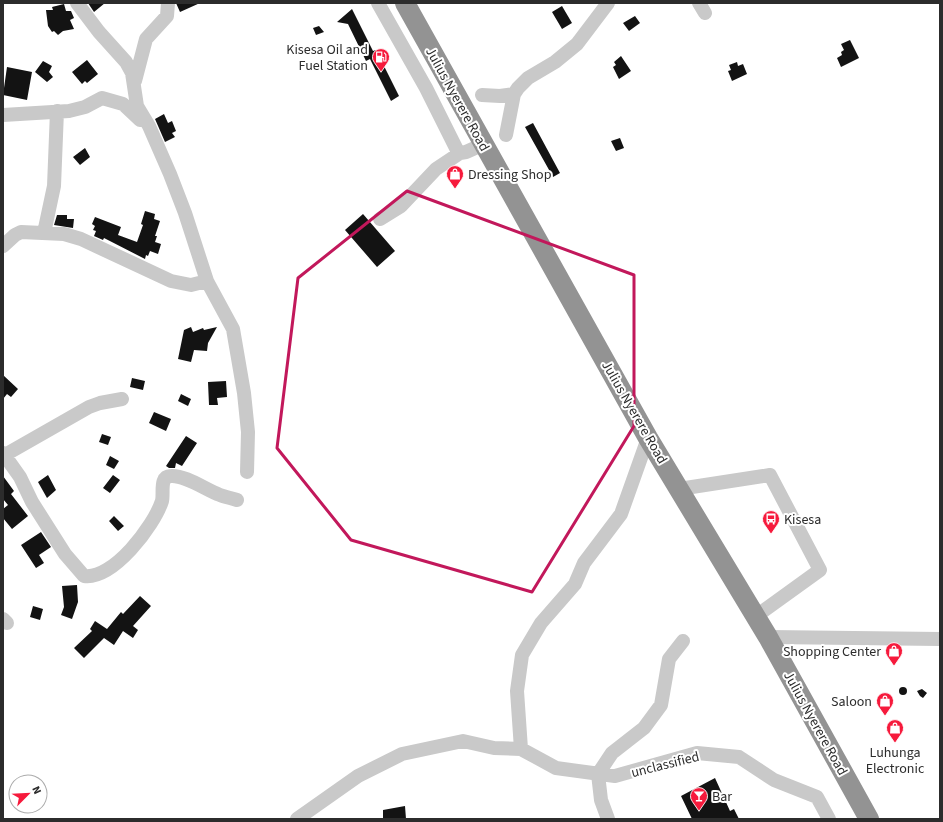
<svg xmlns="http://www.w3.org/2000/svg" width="943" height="822" font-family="'Source Sans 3',sans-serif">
  <rect width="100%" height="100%" fill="#fff"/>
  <!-- building -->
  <path fill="#131313" d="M 88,3 L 105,3 L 94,12 Z
    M 176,3 L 200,3 L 180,12 Z
    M 64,4 L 66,11 L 71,11 L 74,18 L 70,20 L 74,29 L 63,31 L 58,35 L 54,31 L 52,32 L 48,26 L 46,10 L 53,10 L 52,7 Z
    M 562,6 L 572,23 L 562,29 L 552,12 Z
    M 352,9 L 373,51 L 376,50 L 399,96 L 391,101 L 370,59 L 366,61 L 348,24 L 337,22 Z
    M 635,16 L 640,23 L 629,31 L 623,23 Z
    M 319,26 L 324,32 L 316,35 L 313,28 Z
    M 850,40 L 859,58 L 841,67 L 837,58 L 842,55 L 841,52 L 844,50 L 841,44 Z
    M 621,56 L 631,71 L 619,79 L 613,67 L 616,65 L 614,62 Z
    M 87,60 L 98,74 L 87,83 L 85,81 L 82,84 L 72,72 Z
    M 43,61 L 52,66 L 49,72 L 53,77 L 47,82 L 35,72 Z
    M 737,62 L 738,66 L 743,64 L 747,74 L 732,81 L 728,71 L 731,70 L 729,65 Z
    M 7,67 L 32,72 L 27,100 L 3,95 Z
    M 164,114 L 168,123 L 172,121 L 176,131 L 172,133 L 175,137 L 165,142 L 155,119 Z
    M 533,123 L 560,173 L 553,177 L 525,127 Z
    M 620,138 L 624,148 L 616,151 L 611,141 Z
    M 85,148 L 90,157 L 80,165 L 73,157 Z
    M 145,211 L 155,214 L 154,219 L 160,221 L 155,236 L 157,236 L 155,242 L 161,244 L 158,254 L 150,251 L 148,256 L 146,255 L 145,259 L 104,238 L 103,240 L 94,236 L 96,231 L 93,230 L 95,226 L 92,224 L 95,217 L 121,227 L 118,235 L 137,242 L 143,225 L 141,224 Z
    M 363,214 L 395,251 L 377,267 L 345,230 Z
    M 57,215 L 67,215 L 67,219 L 74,219 L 73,228 L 54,225 Z
    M 191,327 L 193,332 L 203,328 L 204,330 L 217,327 L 208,343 L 207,351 L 194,350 L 191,362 L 178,359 L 184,330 Z
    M 3,375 L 18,389 L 11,397 L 7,394 L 3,399 Z
    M 132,378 L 145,381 L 143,390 L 130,387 Z
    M 226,381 L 227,397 L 217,398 L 218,405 L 209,405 L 208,382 Z
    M 181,394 L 191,399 L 188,406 L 178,401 Z
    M 154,412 L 171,419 L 166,431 L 149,423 Z
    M 102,434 L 111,437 L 108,445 L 99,442 Z
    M 186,436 L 197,443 L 182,466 L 176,463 L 175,468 L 169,468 L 166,466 Z
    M 110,456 L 119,461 L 114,469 L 106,465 Z
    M 48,475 L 56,490 L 47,498 L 38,482 Z
    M 113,475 L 120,480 L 110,493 L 103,488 Z
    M 3,476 L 14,491 L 11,494 L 28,516 L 12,529 L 3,518 L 3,509 L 8,505 L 3,499 Z
    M 114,516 L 124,526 L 118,531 L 109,521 Z
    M 41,532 L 51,547 L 39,555 L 44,563 L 36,568 L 21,545 Z
    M 77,585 L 78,602 L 72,619 L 61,615 L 64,607 L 62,586 Z
    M 140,596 L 151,606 L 133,626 L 138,630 L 133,638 L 123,631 L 114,645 L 104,638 L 84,658 L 74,648 L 92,631 L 90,629 L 95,621 L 107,629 L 121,612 L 123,614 Z
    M 33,606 L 43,609 L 40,620 L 30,617 Z
    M899 691a4 4 0 1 1 8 0a4 4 0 1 1-8 0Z
    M 922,689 L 927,693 L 923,698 L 920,696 L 917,691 Z
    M 715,778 L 730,811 L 734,809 L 739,819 L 692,819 L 681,796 Z
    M 405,806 L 406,819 L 383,819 L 383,810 Z"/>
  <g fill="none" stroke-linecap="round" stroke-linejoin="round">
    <!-- minor -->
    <path stroke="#c9c9c9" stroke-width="14" d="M 77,3 L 99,32 L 126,62 L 132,73 L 137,106 L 149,126 L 170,174 L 185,213 L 207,281 L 233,329 L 244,393 L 248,432 L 247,472
      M 378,3 L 426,88 L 457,150 L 460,153 L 466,152 L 484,144
      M 699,3 L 705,13
      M 135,81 L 146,39 L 167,16 L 168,3
      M 482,95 L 500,96 L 514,94
      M 3,115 L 69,111 L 85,107 L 102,98 L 123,104 L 140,120
      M 506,135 L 514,94 L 518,88 L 528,78 L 555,62 L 577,44 L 608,3
      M 380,219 L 401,206 L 436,169 L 460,153
      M 44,233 L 54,186 L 57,111
      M 3,246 L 15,235 L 21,232 L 64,234 L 81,239 L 171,281 L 191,285 L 207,281
      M 3,453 L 20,477 L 32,502 L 65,554 L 84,576 C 113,580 154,526 162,501 C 164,493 159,476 171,476 C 186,475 206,490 220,495 C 225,497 231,498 237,500
      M 3,456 L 89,407 L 100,403 L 122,399
      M 679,489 L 770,475 L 820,570 L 755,617
      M 3,619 L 7,623
      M 768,637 L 940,639
      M 521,749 L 517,691 L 522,655 L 541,623 L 575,584 L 584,563 L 621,514 L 648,438
      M 297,819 L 358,776 L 402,754 L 463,741 L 494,748 L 521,749 L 556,768 L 615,776 L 697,753 L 739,757 L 774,780 L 817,797 L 829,819
      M 608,819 L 601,800 L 598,774 L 612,753 L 644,728 L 661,705 L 669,659 L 683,641"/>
    <!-- highway -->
    <path stroke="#939393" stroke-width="20" d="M 405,3 L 648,438 L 768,637 L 869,819"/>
  </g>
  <!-- marked area -->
  <path fill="none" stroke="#c2185b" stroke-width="3" stroke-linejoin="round" d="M 407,191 L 634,275 L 634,426 L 532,592 L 351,540 L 277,448 L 298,278 Z"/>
  <!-- icons -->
  <defs>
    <g id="fuel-pin" transform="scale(0.9)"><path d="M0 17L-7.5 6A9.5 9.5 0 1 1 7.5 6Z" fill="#f61a3c" stroke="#fff"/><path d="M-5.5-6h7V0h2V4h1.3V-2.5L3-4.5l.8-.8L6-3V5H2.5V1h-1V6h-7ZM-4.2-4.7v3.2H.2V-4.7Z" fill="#fff"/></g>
    <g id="shop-pin" transform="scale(0.9)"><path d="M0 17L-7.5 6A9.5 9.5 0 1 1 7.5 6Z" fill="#f61a3c" stroke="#fff"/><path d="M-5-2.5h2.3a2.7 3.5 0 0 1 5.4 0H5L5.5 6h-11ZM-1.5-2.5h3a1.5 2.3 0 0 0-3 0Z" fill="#fff"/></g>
    <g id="bus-pin" transform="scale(0.9)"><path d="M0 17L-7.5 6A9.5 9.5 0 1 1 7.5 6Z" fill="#f61a3c" stroke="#fff"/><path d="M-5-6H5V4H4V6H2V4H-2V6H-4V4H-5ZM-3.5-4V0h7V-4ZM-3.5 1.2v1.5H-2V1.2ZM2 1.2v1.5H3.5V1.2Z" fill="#fff"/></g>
    <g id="bar-pin" transform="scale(0.9)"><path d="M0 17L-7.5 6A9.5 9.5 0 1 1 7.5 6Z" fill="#f61a3c" stroke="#fff"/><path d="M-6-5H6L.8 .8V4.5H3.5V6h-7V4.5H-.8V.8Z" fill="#fff"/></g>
  </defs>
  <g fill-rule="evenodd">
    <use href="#fuel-pin" x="381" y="57"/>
    <use href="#shop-pin" x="455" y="174"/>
    <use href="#bus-pin" x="771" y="519"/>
    <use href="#shop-pin" x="894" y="651"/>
    <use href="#shop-pin" x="885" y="701"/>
    <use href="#shop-pin" x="895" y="728"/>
    <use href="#bar-pin" x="699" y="796"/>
  </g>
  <g text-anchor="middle" stroke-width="4" stroke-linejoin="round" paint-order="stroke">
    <!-- poi labels -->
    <g font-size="14" fill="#2c2c2c" stroke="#fff" text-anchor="end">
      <text x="368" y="54">Kisesa Oil and<tspan x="368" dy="16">Fuel Station</tspan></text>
      <text x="468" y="179" text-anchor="start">Dressing Shop</text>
      <text x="784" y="524" text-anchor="start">Kisesa</text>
      <text x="881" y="656">Shopping Center</text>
      <text x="872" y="706">Saloon</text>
      <text x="895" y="757" text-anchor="middle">Luhunga<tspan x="895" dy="16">Electronic</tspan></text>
      <text x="712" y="801" text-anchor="start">Bar</text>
    </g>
    <!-- street labels -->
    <g font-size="14" fill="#2c2c2c" stroke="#fff">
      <text transform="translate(458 99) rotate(61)" y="5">Julius Nyerere Road</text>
      <text transform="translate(635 412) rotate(60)" y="5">Julius Nyerere Road</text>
      <text transform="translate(816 723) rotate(61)" y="5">Julius Nyerere Road</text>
      <text transform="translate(665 764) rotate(-14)" y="5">unclassified</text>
    </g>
  </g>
  <!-- border -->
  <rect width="943" height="822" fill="none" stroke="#2c2c2c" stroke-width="8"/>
  <!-- north arrow -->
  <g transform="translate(28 794) rotate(66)"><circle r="19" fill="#ffffff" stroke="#ababab"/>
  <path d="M0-3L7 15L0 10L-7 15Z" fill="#f61a3c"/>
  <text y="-6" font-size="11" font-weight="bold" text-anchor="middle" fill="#2c2c2c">N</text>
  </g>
</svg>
